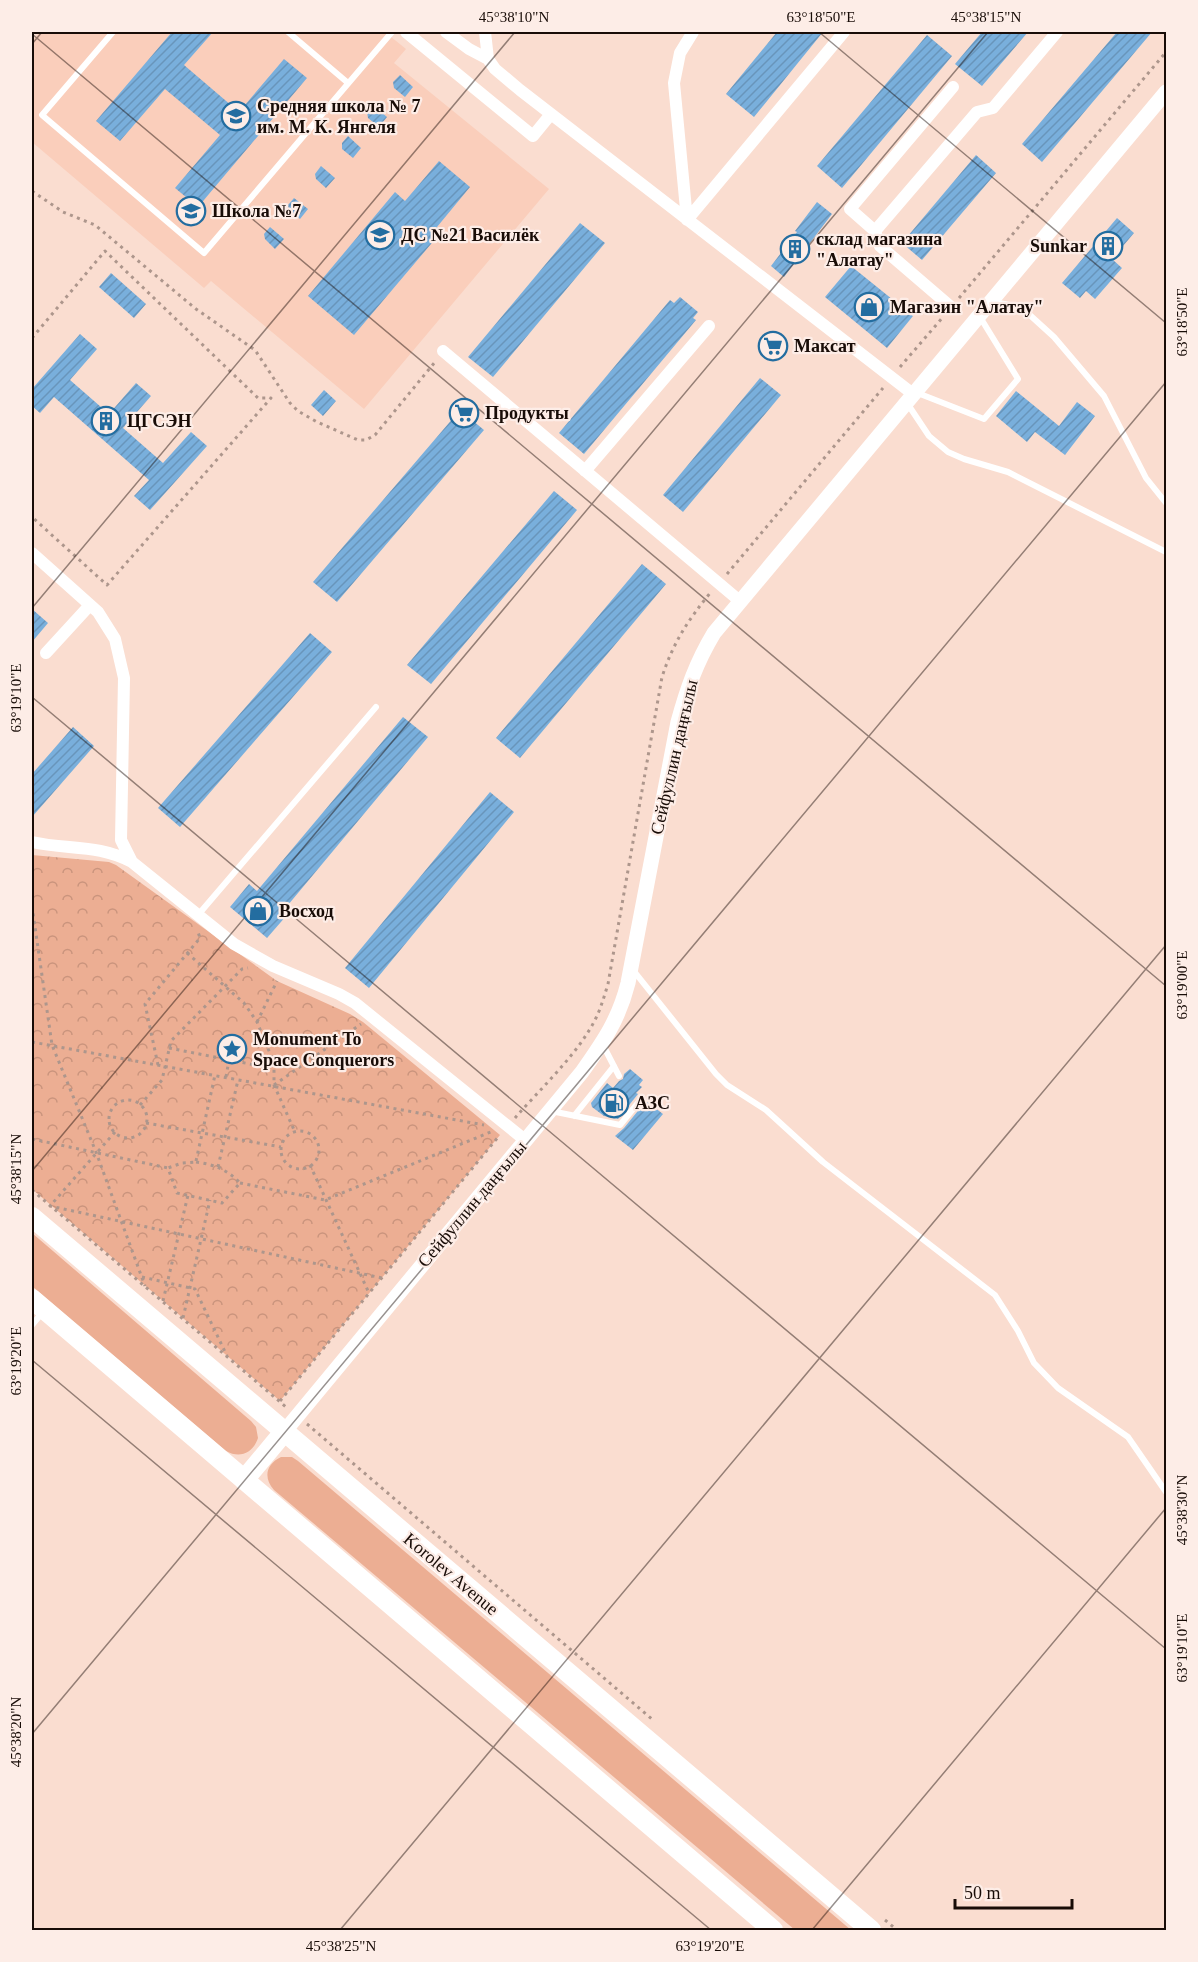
<svg xmlns="http://www.w3.org/2000/svg" width="1198" height="1962" font-family="Georgia,serif">
  <defs>
    <pattern id="forest-crowns" width="20" height="18" patternUnits="userSpaceOnUse" patternTransform="scale(1.5)"><rect width="20" height="18" fill="#ecae93"/><path d="M2 6a3 3 0 1 1 6 0M12 15a3 3 0 1 1 6 0" fill="none" stroke="#ca947d"/></pattern>
    <pattern id="building-hatch" width="6" height="6" patternUnits="userSpaceOnUse" patternTransform="scale(1.5)"><rect width="6" height="6" fill="#79afdc"/><path d="M-1 1l2-2M0 6l6-6M5 7l2-2" fill="none" stroke="#6895bb"/></pattern>
  </defs>
  <rect width="100%" height="100%" fill="#faddd0"/>
  <!-- built -->
  <path fill="#facebb" d="M 40,32 L 385,32 L 406,49 L 394,63 L 549,189 L 364,409 L 211,281 L 204,288 L 32,142 L 32,41 Z"/>
  <!-- green -->
  <path fill="#ecae93" d="M 32,1233 L 251,1421 L 256,1427 L 258,1438 C 253,1453 240,1459 226,1451 L 32,1286 Z
    M 281,1457 L 292,1457 L 298,1461 L 851,1930 L 795,1930 L 274,1490 C 263,1478 266,1464 281,1457 Z"/>
  <!-- forest -->
  <path fill="url(#forest-crowns)" d="M 32,855 L 109,862 L 116,865 L 277,981 L 350,1014 L 363,1022 L 500,1135 L 280,1401 L 32,1189 Z"/>
  <!-- building -->
  <path fill="url(#building-hatch)" d="M 172,32 L 213,32 L 184,65 L 239,112 L 284,59 L 307,78 L 198,207 L 175,188 L 220,135 L 165,89 L 120,141 L 96,121 Z
    M 777,32 L 823,32 L 754,117 L 726,94 Z
    M 982,32 L 1028,32 L 982,86 L 955,64 Z
    M 1117,32 L 1152,32 L 1042,162 L 1022,144 Z
    M 927,35 L 952,56 L 842,188 L 817,166 Z
    M 400,75 L 413,87 L 405,97 L 394,88 L 393,82 Z
    M 373,105 L 387,117 L 379,127 L 368,118 L 367,112 Z
    M 348,136 L 361,148 L 353,158 L 342,149 L 342,143 Z
    M 976,155 L 996,173 L 922,260 L 902,243 Z
    M 439,161 L 470,187 L 437,227 L 442,231 L 354,335 L 308,296 L 395,192 L 405,201 Z
    M 321,166 L 335,178 L 326,188 L 316,179 L 315,174 Z
    M 294,198 L 308,209 L 300,219 L 289,210 L 288,205 Z
    M 817,202 L 832,214 L 784,277 L 771,266 L 797,232 L 795,231 Z
    M 1117,218 L 1134,233 L 1112,259 L 1122,268 L 1095,299 L 1086,291 L 1080,298 L 1062,283 Z
    M 580,223 L 605,243 L 493,377 L 468,357 Z
    M 270,227 L 284,239 L 275,249 L 265,239 L 264,234 Z
    M 851,266 L 913,316 L 887,348 L 825,297 Z
    M 111,273 L 146,304 L 134,318 L 99,287 Z
    M 680,297 L 698,312 L 693,318 L 696,320 L 584,454 L 559,433 L 670,300 L 674,303 Z
    M 80,334 L 97,349 L 70,380 L 109,414 L 136,383 L 151,396 L 123,428 L 163,463 L 191,432 L 207,446 L 150,510 L 134,496 L 149,480 L 54,397 L 40,413 L 32,406 L 32,389 Z
    M 760,378 L 781,395 L 683,512 L 663,495 Z
    M 324,390 L 336,401 L 323,416 L 311,405 Z
    M 1016,391 L 1059,426 L 1077,402 L 1095,416 L 1065,455 L 1035,432 L 1027,442 L 996,416 Z
    M 460,410 L 484,430 L 337,602 L 313,582 Z
    M 554,491 L 577,510 L 431,684 L 407,665 Z
    M 642,564 L 666,584 L 520,758 L 496,738 Z
    M 32,609 L 48,623 L 32,642 Z
    M 310,633 L 332,652 L 180,827 L 158,808 Z
    M 403,717 L 428,737 L 283,911 L 287,915 L 267,938 L 230,907 L 249,884 L 257,891 Z
    M 73,727 L 94,746 L 32,817 L 32,774 Z
    M 490,792 L 514,812 L 369,988 L 345,968 Z
    M 630,1069 L 643,1080 L 639,1085 L 642,1087 L 636,1093 L 638,1094 L 618,1119 L 604,1116 L 592,1107 L 591,1103 L 607,1083 L 613,1088 L 619,1081 L 623,1079 L 624,1074 Z
    M 646,1101 L 663,1114 L 633,1150 L 615,1136 L 624,1128 Z"/>
  <g fill="none" stroke-linecap="round" stroke-linejoin="round">
    <!-- path -->
    <path stroke="#ad968c" stroke-width="3" stroke-dasharray="3 4.5" stroke-linecap="butt" d="M 32,191 L 63,212 L 95,225 L 196,309 L 255,350 L 290,403 L 298,411 L 317,422 L 358,440 L 366,440 L 375,435 L 435,362
      M 959,298 L 1166,52
      M 32,338 L 105,251 L 258,398 L 271,398 L 107,585 L 32,517
      M 900,367 L 943,317
      M 727,574 L 883,388
      M 32,906 L 52,1045 L 96,1152 L 145,1286
      M 187,953 L 244,1003 L 257,1022 L 274,1063 L 274,1085 L 295,1132
      M 257,1022 L 277,981
      M 32,1042 L 484,1125
      M 169,1048 L 265,1067 L 274,1065
      M 158,1065 L 145,1004 L 200,938 L 198,932
      M 226,1077 L 229,1060
      M 274,1085 L 361,1024
      M109 1119a19 19 0 1 1 38 0a19 19 0 1 1-38 0Z
      M 140,1105 L 162,1080 L 171,1041 L 242,969 L 248,968
      M 515,1118 C 541,1088 577,1055 595,1020 C 601,1008 604,997 608,984 L 662,677 C 673,643 688,620 711,592
      M 146,1123 L 281,1147
      M281 1150a19 19 0 1 1 38 0a19 19 0 1 1-38 0Z
      M 115,1132 L 50,1206 L 382,1278
      M 32,1139 L 168,1168
      M 196,1161 L 215,1075
      M 196,1162 C 213,1164 228,1170 240,1183 L 222,1203 L 177,1193 L 168,1168 L 182,1163 Z
      M 310,1165 L 369,1293
      M 218,1167 L 238,1080
      M 240,1183 L 325,1200 L 493,1131
      M 32,1190 L 286,1407
      M 142,1277 L 195,1289 L 227,1356
      M 163,1301 L 188,1195
      M 183,1318 L 210,1200
      M 280,1401 L 499,1136
      M 307,1424 L 653,1720
      M 885,1920 L 897,1930"/>
    <!-- service -->
    <path stroke="#fff" stroke-width="6" d="M 113,32 L 42,115 L 204,253 L 392,32
      M 288,32 L 348,83
      M 994,302 L 1021,307 L 1054,337 L 1104,396 L 1146,478 L 1166,503
      M 915,392 L 984,419 L 1018,379 L 980,317
      M 907,403 L 929,436 L 948,452 L 964,459 L 1008,472 L 1166,552
      M 198,915 L 376,707
      M 633,970 L 716,1074 L 727,1085 L 766,1110 L 823,1162 L 995,1295 L 1018,1331 L 1034,1363 L 1058,1388 L 1128,1437 L 1166,1492
      M 603,1045 L 619,1076
      M 551,1111 L 620,1125 L 642,1098
      M 574,1116 L 614,1066
      M 32,1325 L 42,1313"/>
    <!-- minor -->
    <path stroke="#fff" stroke-width="12" d="M 406,32 L 533,136 L 551,114
      M 446,32 L 469,49 L 488,59
      M 485,32 L 488,59 L 495,69 L 520,90 L 913,394
      M 687,220 L 844,32
      M 687,220 L 674,83 L 680,53 L 693,32
      M 875,231 L 850,209 L 953,87
      M 951,307 L 880,246 L 875,231 L 977,112 L 993,108 L 1057,32
      M 443,351 L 741,602
      M 585,471 L 709,326
      M 32,553 L 98,612 L 115,639 L 124,678 L 121,840 L 132,862
      M 46,653 L 90,605
      M 32,842 C 68,850 98,844 132,862 L 234,944 L 273,966 L 339,994 L 355,1003 L 525,1140"/>
    <!-- tertiary -->
    <path stroke="#fff" stroke-width="15" d="M 284,1432 L 582,1072 C 604,1041 619,1019 628,983 L 678,722 C 687,689 696,663 714,633 L 1166,92"/>
    <!-- primary -->
    <path stroke="#fff" stroke-width="20" d="M 32,1217 L 871,1930
      M 32,1299 L 773,1930
      M 244,1480 L 284,1432"/>
  </g>
  <!-- ticks -->
  <path fill="none" stroke="#180c07" stroke-width="1.5" stroke-opacity="0.45" d="M 819,32 L 1166,323M 32,34 L 1166,986M 32,44 L 42,32M 32,608 L 515,32M 32,697 L 1166,1649M 32,1171 L 988,32M 32,1360 L 711,1930M 32,1734 L 1166,382M 340,1930 L 1166,945M 812,1930 L 1166,1508"/>
  <!-- icons -->
  <defs>
    <g id="school-ring" transform="scale(1.5)"><circle r="9.5" fill="#fdede7" stroke="#236da0" stroke-width="1.5"/><path d="M0-5L7-2L0 1L-7-2ZM-4 1L0 2.5L4 1V4Q0 6-4 4Z" fill="#236da0"/></g>
    <g id="building-ring" transform="scale(1.5)"><circle r="9.5" fill="#fdede7" stroke="#236da0" stroke-width="1.5"/><path d="M-4-6H4V6H1V3H-1V6H-4ZM-2.5-4.3h1.7v1.8h-1.7ZM.8-4.3h1.7v1.8H.8ZM-2.5-1h1.7V.8h-1.7ZM.8-1h1.7V.8H.8Z" fill="#236da0"/></g>
    <g id="shop-ring" transform="scale(1.5)"><circle r="9.5" fill="#fdede7" stroke="#236da0" stroke-width="1.5"/><path d="M-5-2.5h2.3a2.7 3.5 0 0 1 5.4 0H5L5.5 6h-11ZM-1.5-2.5h3a1.5 2.3 0 0 0-3 0Z" fill="#236da0"/></g>
    <g id="supermarket-ring" transform="scale(1.5)"><circle r="9.5" fill="#fdede7" stroke="#236da0" stroke-width="1.5"/><path d="M-6-5.5h2.5l.6 2H6L4.5 2H-2.5L-4.4-4H-6ZM-1.5 3.2a1.3 1.3 0 1 0 .1 0ZM3 3.2a1.3 1.3 0 1 0 .1 0Z" fill="#236da0"/></g>
    <g id="sight-ring" transform="scale(1.5)"><circle r="9.5" fill="#fdede7" stroke="#236da0" stroke-width="1.5"/><path d="M0-6L1.8-2.2L6-1.7L2.9 1.2L3.7 5.4L0 3.3L-3.7 5.4L-2.9 1.2L-6-1.7L-1.8-2.2Z" fill="#236da0"/></g>
    <g id="fuel-ring" transform="scale(1.5)"><circle r="9.5" fill="#fdede7" stroke="#236da0" stroke-width="1.5"/><path d="M-5.5-6h7V0h2V4h1.3V-2.5L3-4.5l.8-.8L6-3V5H2.5V1h-1V6h-7ZM-4.2-4.7v3.2H.2V-4.7Z" fill="#236da0"/></g>
  </defs>
  <g fill-rule="evenodd">
    <use href="#school-ring" x="236" y="116"/>
    <use href="#school-ring" x="191" y="211"/>
    <use href="#school-ring" x="380" y="235"/>
    <use href="#building-ring" x="1108" y="246"/>
    <use href="#building-ring" x="795" y="249"/>
    <use href="#shop-ring" x="869" y="307"/>
    <use href="#supermarket-ring" x="773" y="346"/>
    <use href="#supermarket-ring" x="464" y="413"/>
    <use href="#building-ring" x="106" y="421"/>
    <use href="#shop-ring" x="258" y="911"/>
    <use href="#sight-ring" x="232" y="1049"/>
    <use href="#fuel-ring" x="614" y="1103"/>
  </g>
  <g text-anchor="middle" stroke-width="4.5" stroke-linejoin="round" paint-order="stroke">
    <!-- poi labels -->
    <g font-size="18" font-weight="bold" fill="#180c07" stroke="#fdede7" text-anchor="start">
      <text x="257" y="112">Средняя школа № 7<tspan x="257" dy="21">им. М. К. Янгеля</tspan></text>
      <text x="212" y="217">Школа №7</text>
      <text x="401" y="241">ДС №21 Василёк</text>
      <text x="816" y="245">склад магазина<tspan x="816" dy="21">"Алатау"</tspan></text>
      <text x="1087" y="252" text-anchor="end">Sunkar</text>
      <text x="890" y="313">Магазин "Алатау"</text>
      <text x="794" y="352">Максат</text>
      <text x="485" y="419">Продукты</text>
      <text x="127" y="427">ЦГСЭН</text>
      <text x="279" y="917">Восход</text>
      <text x="253" y="1045">Monument To<tspan x="253" dy="21">Space Conquerors</tspan></text>
      <text x="635" y="1109">АЗС</text>
    </g>
    <!-- street labels -->
    <g font-size="18" fill="#180c07" stroke="#fdede7">
      <text transform="translate(674 757) rotate(-77)" y="6">Сейфуллин даңғылы</text>
      <text transform="translate(472 1204) rotate(-50)" y="6">Сейфуллин даңғылы</text>
      <text transform="translate(451 1574) rotate(40)" y="6">Korolev Avenue</text>
    </g>
  </g>
  <!-- border -->
  <rect width="1198" height="1962" fill="none" stroke="#fdede7" stroke-width="66"/>
  <!-- scale -->
  <path d="M955 1899v9h117v-9" fill="none" stroke="#180c07" stroke-width="3"/>
  <text x="964" y="1899" font-size="18" fill="#180c07" stroke="#fdede7" stroke-width="4.5" paint-order="stroke">50 m</text>
  <rect x="33" y="33" width="1132" height="1896" fill="none" stroke="#180c07" stroke-width="2"/>
  <g font-size="15" text-anchor="middle" fill="#180c07">
    <text x="514" y="22">45°38'10"N</text>
    <text x="821" y="22">63°18'50"E</text>
    <text x="986" y="22">45°38'15"N</text>
    <text transform="translate(1182 322) rotate(-90)" y="5">63°18'50"E</text>
    <text transform="translate(16 698) rotate(-90)" y="5">63°19'10"E</text>
    <text transform="translate(1182 985) rotate(-90)" y="5">63°19'00"E</text>
    <text transform="translate(16 1169) rotate(-90)" y="5">45°38'15"N</text>
    <text transform="translate(16 1361) rotate(-90)" y="5">63°19'20"E</text>
    <text transform="translate(1182 1510) rotate(-90)" y="5">45°38'30"N</text>
    <text transform="translate(1182 1648) rotate(-90)" y="5">63°19'10"E</text>
    <text transform="translate(16 1732) rotate(-90)" y="5">45°38'20"N</text>
    <text x="341" y="1951">45°38'25"N</text>
    <text x="710" y="1951">63°19'20"E</text>
  </g>
</svg>
